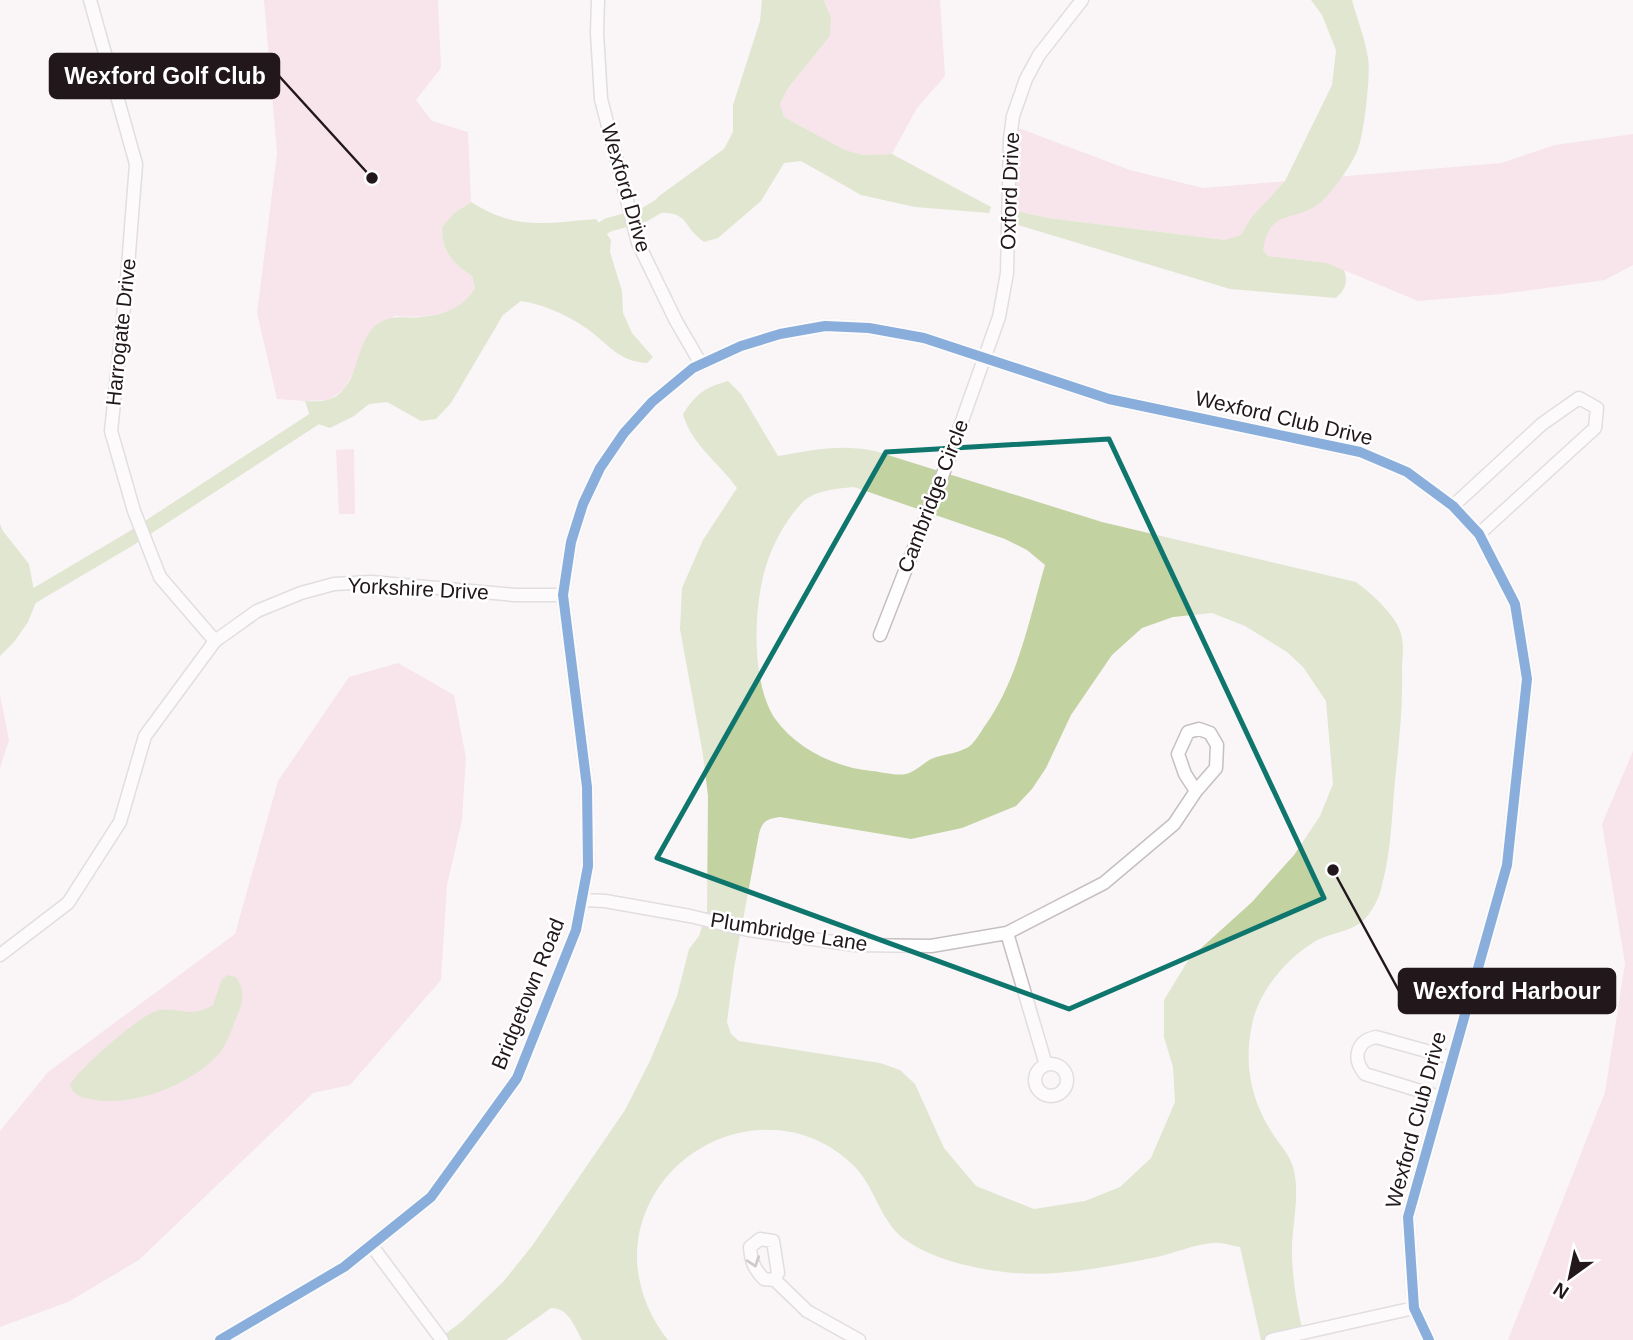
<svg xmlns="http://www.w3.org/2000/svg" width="1633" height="1340" font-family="Helvetica,sans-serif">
  <rect width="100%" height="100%" fill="#faf6f8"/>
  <!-- green -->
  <path fill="#f6d0dd" d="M 264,0 L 438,0 L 441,68 L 416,100 L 432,121 L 468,132 L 471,202 L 454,213 L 442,228 C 442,252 452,263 472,276 L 475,288 C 458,317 425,318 394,316 L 352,374 L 345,389 L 328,400 L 305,401 L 277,399 L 257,313 L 277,153 Z
    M 824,0 L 940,0 L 945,76 L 917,108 L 892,154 L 863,155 L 845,150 L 784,117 L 780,104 L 788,88 L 830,36 L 827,6 Z
    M 1016,127 L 1130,170 L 1203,188 L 1501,163 L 1555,145 L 1633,134 L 1633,265 L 1605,280 L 1501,294 L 1418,301 L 1327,263 L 1268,256 L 1225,240 L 1048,218 L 1017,211 Z
    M 354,449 L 355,514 L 339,514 L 336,450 Z
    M 398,663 L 454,695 L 466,758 L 462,820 L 447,885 L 441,980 L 350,1085 L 313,1093 L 139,1260 L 68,1302 L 0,1327 L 0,1131 L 48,1072 L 235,934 L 278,781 L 349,677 Z
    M 0,695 L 9,740 L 0,768 Z
    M 1633,751 L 1633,1340 L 1508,1340 L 1605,1092 L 1625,963 L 1602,824 Z"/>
  <!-- water -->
  <path fill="#c3d2a1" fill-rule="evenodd" d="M 762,0 L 824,0 L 831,18 L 830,36 L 788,88 L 780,104 L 784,117 L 845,150 L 863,155 L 892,154 L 991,207 L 989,213 L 915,207 L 861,195 L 801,161 L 784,163 L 761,201 L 718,238 L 704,242 C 682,227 690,211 657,213 L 651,205 L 659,196 L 724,149 L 733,132 L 733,105 L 760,21 Z
    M 1311,0 L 1352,0 C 1357,19 1365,38 1368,58 C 1371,74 1364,134 1358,149 C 1353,163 1332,193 1321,202 C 1295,224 1270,206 1263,250 L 1268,256 L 1327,263 L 1344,270 C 1348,282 1346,289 1336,298 L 1230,289 L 1018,225 L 1017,211 L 1048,218 L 1225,240 L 1241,235 L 1251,218 L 1285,181 L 1332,85 L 1336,50 L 1322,15 Z
    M 471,202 C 517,231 545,223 596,219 L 611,240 L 610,252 L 622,291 L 623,313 L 632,333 L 653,357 L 647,363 C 617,361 609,344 586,328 C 567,315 543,304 521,301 L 503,315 L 451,403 L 436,419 L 421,421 L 387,402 L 369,404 L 354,416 L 330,428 L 312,422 L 305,401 C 312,401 320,402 327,400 C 362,391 352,341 379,323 C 394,314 405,319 421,317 C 443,315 463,308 475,288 L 472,276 C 452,263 442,252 442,227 L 454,213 Z
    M 728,381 L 741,394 L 778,456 C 815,450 838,444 875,451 L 1102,522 L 1356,582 C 1372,594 1399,617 1402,638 C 1404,648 1402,659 1402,670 C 1403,707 1399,743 1395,780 C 1392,815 1391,852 1382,885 C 1380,895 1375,906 1369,914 C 1356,933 1332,931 1314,942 C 1286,959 1258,992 1252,1025 C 1244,1062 1250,1098 1271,1131 C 1278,1143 1289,1153 1293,1167 C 1301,1195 1291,1228 1292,1256 C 1293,1284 1298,1313 1305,1340 L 1261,1340 L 1240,1247 C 1232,1246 1222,1242 1214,1243 C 1195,1244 1175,1253 1157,1257 C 1106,1267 1056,1278 1004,1272 C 971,1268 932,1259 904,1239 C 880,1221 875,1186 853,1165 C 778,1092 653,1140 638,1241 C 633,1275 646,1313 668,1340 L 582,1340 C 574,1326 569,1308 551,1308 L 506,1340 L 437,1340 L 460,1323 L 503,1282 L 532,1246 L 625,1110 L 650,1061 L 677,996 L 689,949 L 699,936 L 707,911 L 708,796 L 703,755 L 680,629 L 682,588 L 703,540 L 737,488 C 719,463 691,444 683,414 C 697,393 704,388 728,381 ZM 854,487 L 1005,539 L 1027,550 L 1045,565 C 1029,620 1018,680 984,727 C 980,733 976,740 971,745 C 962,753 943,754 931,759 C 924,763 917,770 909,773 C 899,777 882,772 872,771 C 837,768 797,749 776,720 C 750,684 753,601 768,560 C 774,542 787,519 800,505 C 812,490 836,489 854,487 ZM 1212,613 L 1245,626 L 1287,652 L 1303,667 L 1326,701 L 1333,784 L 1320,816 L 1294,855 L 1252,902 L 1189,959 L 1164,1000 L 1164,1037 L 1173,1067 L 1175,1102 L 1151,1158 L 1120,1187 L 1085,1201 L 1034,1209 L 976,1186 L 944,1148 L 915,1084 L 900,1070 L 880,1063 L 739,1041 L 731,1034 L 727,1022 L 734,968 L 759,834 C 762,821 767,819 780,817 L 911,839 L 962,828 L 1016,806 L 1032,789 L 1046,768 L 1071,715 L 1112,655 L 1142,628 L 1173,617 Z
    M 0,524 L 3,531 L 29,564 L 36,602 L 28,622 L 14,642 L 0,656 Z
    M 228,975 L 236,977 C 247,993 242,1004 235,1021 C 231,1032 226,1046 218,1055 C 189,1086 131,1108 90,1099 C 80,1097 73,1095 70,1085 C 78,1069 139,1016 156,1011 C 179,1005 188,1020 213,1005 L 222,979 Z"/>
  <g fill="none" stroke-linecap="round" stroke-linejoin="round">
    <!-- canal -->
    <path stroke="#c3d2a1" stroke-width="14" d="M 587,238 L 608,225 L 644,215 L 669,200
      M 0,616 L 130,539 L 325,412"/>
    <!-- street casing -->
    <g stroke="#c6bfc2" stroke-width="15">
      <path id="street" d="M 90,0 L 136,164 L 127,279 L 111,431 L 134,511 L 160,577 L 215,641
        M 598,0 L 597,33 L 601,99 L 638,243 L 676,321 L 701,364
        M 1453,506 L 1542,424 L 1579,398 L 1597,408 L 1595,428 L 1479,534
        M 880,635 L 943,474 L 999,317 L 1007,273 L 1010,139 L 1013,116 L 1026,79 L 1039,55 L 1082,0
        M 583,900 L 605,901 L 690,916 L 748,930 L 855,945 L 931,946 L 1007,933 L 1104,883 L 1174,824 L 1196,791 L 1216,768 L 1217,745 L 1210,733 L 1199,729 L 1188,732 L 1178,754 L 1185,774 L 1196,791
        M 1007,933 L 1046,1065
        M 0,955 L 68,903 L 120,822 L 145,736 L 215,641 L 257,611 L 301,593 L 334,584 L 371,582 L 515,595 L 563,595
        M1035 1080a16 16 0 1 1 32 0a16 16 0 1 1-32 0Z
        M 1440,1097 L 1365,1074 C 1352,1059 1356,1041 1376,1037 L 1452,1058
        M 372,1246 L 442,1340
        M 775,1280 L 778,1273 L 773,1241 L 760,1239 L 750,1247 C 751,1261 754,1269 764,1279 L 775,1280 L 807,1311 L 859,1340
        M 220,1340 L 344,1267 L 431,1197 L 517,1078 L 576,930 L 588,866 L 587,787 L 563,595 L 571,542 L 583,504 L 600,468 L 624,433 L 652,402 L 693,368 L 741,346 L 780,334 L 825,326 L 869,328 L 924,338 L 1109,399 L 1360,452 L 1407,472 L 1453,506 L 1479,534 L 1515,604 L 1527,679 L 1507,865 L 1408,1217 L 1414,1308 L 1429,1340
        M 1271,1340 L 1414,1308"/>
    </g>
    <!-- street -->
    <use href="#street" stroke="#fefefe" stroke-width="12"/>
    <!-- cycleway casing -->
    <g stroke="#fff" stroke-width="15">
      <path id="cycleway" d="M 220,1340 L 344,1267 L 431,1197 L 517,1078 L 576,930 L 588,866 L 587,787 L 563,595 L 571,542 L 583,504 L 600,468 L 624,433 L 652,402 L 693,368 L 741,346 L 780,334 L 825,326 L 869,328 L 924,338 L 1109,399 L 1360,452 L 1407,472 L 1453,506 L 1479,534 L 1515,604 L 1527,679 L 1507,865 L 1408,1217 L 1414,1308 L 1429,1340"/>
    </g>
    <!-- cycleway -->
    <use href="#cycleway" stroke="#0057b8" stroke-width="10"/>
  </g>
  <!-- one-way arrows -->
  <defs><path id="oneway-chevron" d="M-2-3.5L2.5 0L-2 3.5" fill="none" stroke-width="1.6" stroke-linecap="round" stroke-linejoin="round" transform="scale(1.75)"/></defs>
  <use stroke="#9b9698" href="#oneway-chevron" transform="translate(754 1262) rotate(71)"/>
  <!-- marked area -->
  <path d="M0 0H1633V1340H0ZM 1109,439 L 1324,898 L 1069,1009 L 657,858 L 886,452 Z" fill="#faf6f8" fill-opacity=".55" fill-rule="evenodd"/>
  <path fill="none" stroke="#0f766e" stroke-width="5" stroke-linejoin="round" d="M 1109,439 L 1324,898 L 1069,1009 L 657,858 L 886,452 Z"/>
  <g text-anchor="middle" stroke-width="5" stroke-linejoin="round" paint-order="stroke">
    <!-- street labels -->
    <g font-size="21" fill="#22171b" stroke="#fff">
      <text transform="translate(626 188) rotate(74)" y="7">Wexford Drive</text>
      <text transform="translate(1010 191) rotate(-88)" y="7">Oxford Drive</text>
      <text transform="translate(121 332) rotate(-84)" y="7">Harrogate Drive</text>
      <text transform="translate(1284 418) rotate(13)" y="7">Wexford Club Drive</text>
      <text transform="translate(933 496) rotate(-69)" y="7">Cambridge Circle</text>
      <text transform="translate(418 589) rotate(3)" y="7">Yorkshire Drive</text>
      <text transform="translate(789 932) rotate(9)" y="7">Plumbridge Lane</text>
      <text transform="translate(528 994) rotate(-68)" y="7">Bridgetown Road</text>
      <text transform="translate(1416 1120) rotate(-75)" y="7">Wexford Club Drive</text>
    </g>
  </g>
  <!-- callouts -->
  <path fill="none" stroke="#22171b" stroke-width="2.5" d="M372 178L279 76M1333 870L1399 991"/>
  <g fill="#22171b" stroke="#fff" stroke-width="2.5">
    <circle cx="372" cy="178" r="7"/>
    <circle cx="1333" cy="870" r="7"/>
  </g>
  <g fill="#22171b" stroke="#22171b" stroke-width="2.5">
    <rect x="50" y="54" width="229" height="44" rx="7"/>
    <rect x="1399" y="969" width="216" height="44" rx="7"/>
  </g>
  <g font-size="23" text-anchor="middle" font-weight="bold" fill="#fff">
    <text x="165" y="84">Wexford Golf Club</text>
    <text x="1507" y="999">Wexford Harbour</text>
  </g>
  <!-- north arrow -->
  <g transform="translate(1570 1277) rotate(213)" stroke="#ffffff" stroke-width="5" paint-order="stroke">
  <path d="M0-5L12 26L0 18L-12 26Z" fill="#22171b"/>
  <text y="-10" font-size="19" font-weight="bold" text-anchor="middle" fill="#22171b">N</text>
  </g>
</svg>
